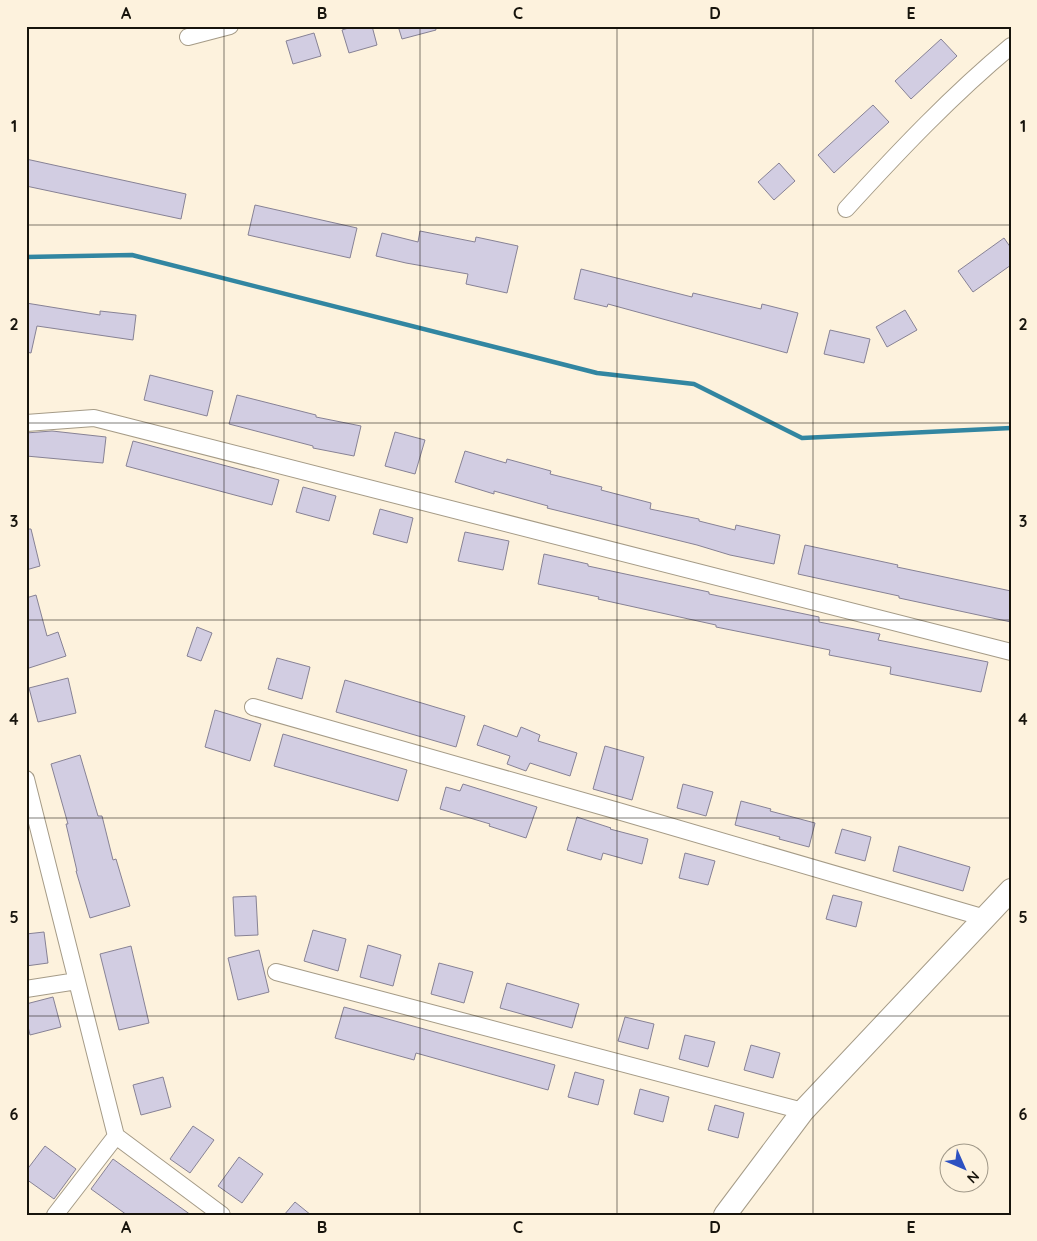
<svg xmlns="http://www.w3.org/2000/svg" width="1037" height="1241" font-family="Quicksand,sans-serif">
  <rect width="100%" height="100%" fill="#fdf2dd"/>
  <g fill="none" stroke-linecap="round" stroke-linejoin="round">
    <!-- stream -->
    <path stroke="#3286a1" stroke-width="4.5" d="M 26,257 L 132,255 L 597,373 L 694,384 L 802,438 L 1011,428"/>
  </g>
  <!-- building -->
  <path fill="#d2cde2" stroke="#878295" d="M 355,26 L 372,26 L 377,45 L 349,53 L 342,30 Z
    M 398,26 L 435,26 L 436,30 L 402,39 Z
    M 314,33 L 321,56 L 293,64 L 286,41 Z
    M 941,39 L 957,56 L 911,99 L 895,81 Z
    M 873,105 L 889,122 L 834,173 L 818,155 Z
    M 26,159 L 186,194 L 181,219 L 26,186 Z
    M 779,163 L 795,181 L 774,200 L 758,182 Z
    M 255,205 L 357,228 L 350,258 L 248,235 Z
    M 420,231 L 475,242 L 476,237 L 518,246 L 507,293 L 466,284 L 468,274 L 406,263 L 376,256 L 382,233 L 418,242 Z
    M 1004,238 L 1011,248 L 1011,265 L 973,292 L 958,271 Z
    M 581,269 L 692,297 L 693,293 L 761,309 L 762,304 L 798,313 L 787,353 L 608,304 L 607,307 L 574,299 Z
    M 26,303 L 100,315 L 100,311 L 136,315 L 133,340 L 37,326 L 31,353 L 26,352 Z
    M 905,310 L 917,330 L 887,347 L 876,327 Z
    M 830,330 L 870,339 L 864,363 L 824,354 Z
    M 150,375 L 213,391 L 207,416 L 144,400 Z
    M 237,395 L 316,415 L 316,417 L 361,426 L 354,456 L 313,448 L 313,446 L 229,424 Z
    M 52,431 L 106,437 L 103,463 L 26,456 L 26,433 Z
    M 395,432 L 425,440 L 415,474 L 385,466 Z
    M 133,441 L 279,480 L 272,505 L 126,466 Z
    M 465,451 L 506,463 L 507,459 L 551,471 L 550,474 L 602,487 L 601,490 L 651,503 L 650,509 L 699,519 L 699,521 L 735,530 L 736,525 L 780,535 L 774,564 L 730,555 L 697,545 L 547,508 L 548,506 L 494,491 L 494,494 L 455,482 Z
    M 303,487 L 336,496 L 329,521 L 296,512 Z
    M 380,509 L 413,518 L 407,543 L 373,534 Z
    M 26,529 L 31,529 L 40,566 L 26,570 Z
    M 465,532 L 509,541 L 503,570 L 458,561 Z
    M 805,545 L 898,565 L 897,567 L 1011,591 L 1011,622 L 899,598 L 899,596 L 798,574 Z
    M 544,554 L 588,564 L 588,566 L 709,592 L 709,594 L 819,617 L 819,622 L 880,634 L 878,640 L 988,662 L 981,692 L 890,674 L 891,667 L 829,655 L 830,650 L 716,627 L 716,625 L 598,599 L 599,597 L 538,584 Z
    M 36,595 L 47,636 L 58,632 L 66,656 L 26,669 L 26,598 Z
    M 197,627 L 212,633 L 201,661 L 187,656 Z
    M 277,658 L 310,667 L 302,699 L 268,689 Z
    M 68,678 L 76,713 L 38,722 L 29,688 Z
    M 345,680 L 465,716 L 456,747 L 336,712 Z
    M 215,710 L 261,724 L 250,761 L 205,747 Z
    M 484,725 L 517,737 L 521,727 L 540,735 L 538,741 L 577,753 L 570,776 L 530,763 L 526,771 L 507,764 L 510,756 L 477,745 Z
    M 283,734 L 407,770 L 398,801 L 274,766 Z
    M 605,746 L 644,757 L 632,800 L 593,789 Z
    M 80,755 L 98,816 L 102,816 L 113,860 L 116,859 L 130,906 L 90,918 L 76,871 L 77,871 L 66,824 L 68,824 L 51,764 Z
    M 463,784 L 537,807 L 526,838 L 489,826 L 490,824 L 440,809 L 446,787 L 460,791 Z
    M 683,784 L 713,792 L 706,816 L 677,808 Z
    M 741,801 L 771,809 L 770,811 L 815,823 L 809,847 L 779,839 L 780,837 L 735,825 Z
    M 577,817 L 611,828 L 610,829 L 648,839 L 642,864 L 603,853 L 601,860 L 567,850 Z
    M 842,829 L 871,837 L 865,861 L 835,853 Z
    M 899,846 L 970,867 L 963,891 L 893,871 Z
    M 685,853 L 715,861 L 708,885 L 679,878 Z
    M 833,895 L 862,902 L 856,927 L 826,919 Z
    M 256,896 L 258,935 L 235,936 L 233,897 Z
    M 313,930 L 346,939 L 338,971 L 304,961 Z
    M 44,932 L 48,963 L 26,966 L 26,934 Z
    M 368,945 L 401,955 L 393,986 L 360,977 Z
    M 131,946 L 149,1023 L 119,1030 L 100,954 Z
    M 259,950 L 269,992 L 238,1000 L 228,958 Z
    M 439,963 L 473,972 L 464,1003 L 431,994 Z
    M 507,983 L 579,1004 L 572,1028 L 500,1008 Z
    M 53,997 L 61,1027 L 30,1035 L 26,1018 L 26,1004 Z
    M 344,1007 L 555,1065 L 548,1090 L 416,1053 L 414,1060 L 335,1038 Z
    M 625,1017 L 654,1024 L 648,1049 L 618,1041 Z
    M 685,1035 L 715,1042 L 708,1067 L 679,1059 Z
    M 751,1045 L 780,1053 L 773,1078 L 744,1070 Z
    M 575,1072 L 604,1080 L 598,1105 L 568,1097 Z
    M 163,1077 L 171,1107 L 141,1115 L 133,1085 Z
    M 640,1089 L 669,1097 L 663,1122 L 634,1114 Z
    M 715,1105 L 744,1113 L 738,1138 L 708,1130 Z
    M 193,1126 L 214,1140 L 190,1173 L 170,1159 Z
    M 45,1146 L 76,1169 L 54,1199 L 26,1179 L 26,1171 Z
    M 239,1157 L 263,1174 L 242,1203 L 218,1186 Z
    M 113,1159 L 156,1190 L 191,1215 L 127,1215 L 91,1189 Z
    M 295,1202 L 311,1215 L 284,1215 Z"/>
  <g fill="none" stroke-linecap="round" stroke-linejoin="round">
    <!-- street casing -->
    <g stroke="#a59b87" stroke-width="18">
      <path id="street" d="M 188,37 L 230,26
        M 846,209 C 898,152 952,95 1011,46
        M 26,423 L 94,418 L 1011,652
        M 253,707 L 618,811 L 985,918
        M 26,779 L 116,1136 L 222,1215
        M 276,972 L 803,1111
        M 26,989 L 77,981
        M 55,1215 L 116,1136"/>
    </g>
    <!-- secondary casing -->
    <g stroke="#a59b87" stroke-width="24">
      <path id="secondary" d="M 725,1215 L 803,1111 L 1011,890"/>
    </g>
    <!-- street -->
    <use href="#street" stroke="#fff" stroke-width="16"/>
    <!-- secondary -->
    <use href="#secondary" stroke="#fff" stroke-width="22"/>
  </g>
  <!-- grid -->
  <path fill="none" stroke="#17140c" stroke-width="1" stroke-opacity="0.55" d="M 224,26 L 224,1215M 420,26 L 420,1215M 617,26 L 617,1215M 813,26 L 813,1215M 26,225 L 1011,225M 26,423 L 1011,423M 26,620 L 1011,620M 26,818 L 1011,818M 26,1016 L 1011,1016"/>
  <!-- border -->
  <rect width="1037" height="1241" fill="none" stroke="#fdf2dd" stroke-width="55"/>
  <!-- north arrow -->
  <g transform="translate(964 1168) rotate(135)"><circle r="24" fill="#fdf2dd" stroke="#a19989"/>
  <path d="M0-4L9 19L0 12L-9 19Z" fill="#2d51c1"/>
  <text y="-8" font-size="14" font-weight="bold" text-anchor="middle" fill="#17140c">N</text>
  </g>
  <rect x="28" y="28" width="982" height="1186" fill="none" stroke="#17140c" stroke-width="2"/>
  <g font-size="16" text-anchor="middle" font-weight="bold" fill="#17140c">
    <text x="126" y="19">A</text>
    <text x="322" y="19">B</text>
    <text x="518" y="19">C</text>
    <text x="715" y="19">D</text>
    <text x="911" y="19">E</text>
    <text x="14" y="132">1</text>
    <text x="1023" y="132">1</text>
    <text x="14" y="330">2</text>
    <text x="1023" y="330">2</text>
    <text x="14" y="527">3</text>
    <text x="1023" y="527">3</text>
    <text x="14" y="725">4</text>
    <text x="1023" y="725">4</text>
    <text x="14" y="923">5</text>
    <text x="1023" y="923">5</text>
    <text x="14" y="1120">6</text>
    <text x="1023" y="1120">6</text>
    <text x="126" y="1233">A</text>
    <text x="322" y="1233">B</text>
    <text x="518" y="1233">C</text>
    <text x="715" y="1233">D</text>
    <text x="911" y="1233">E</text>
  </g>
</svg>
